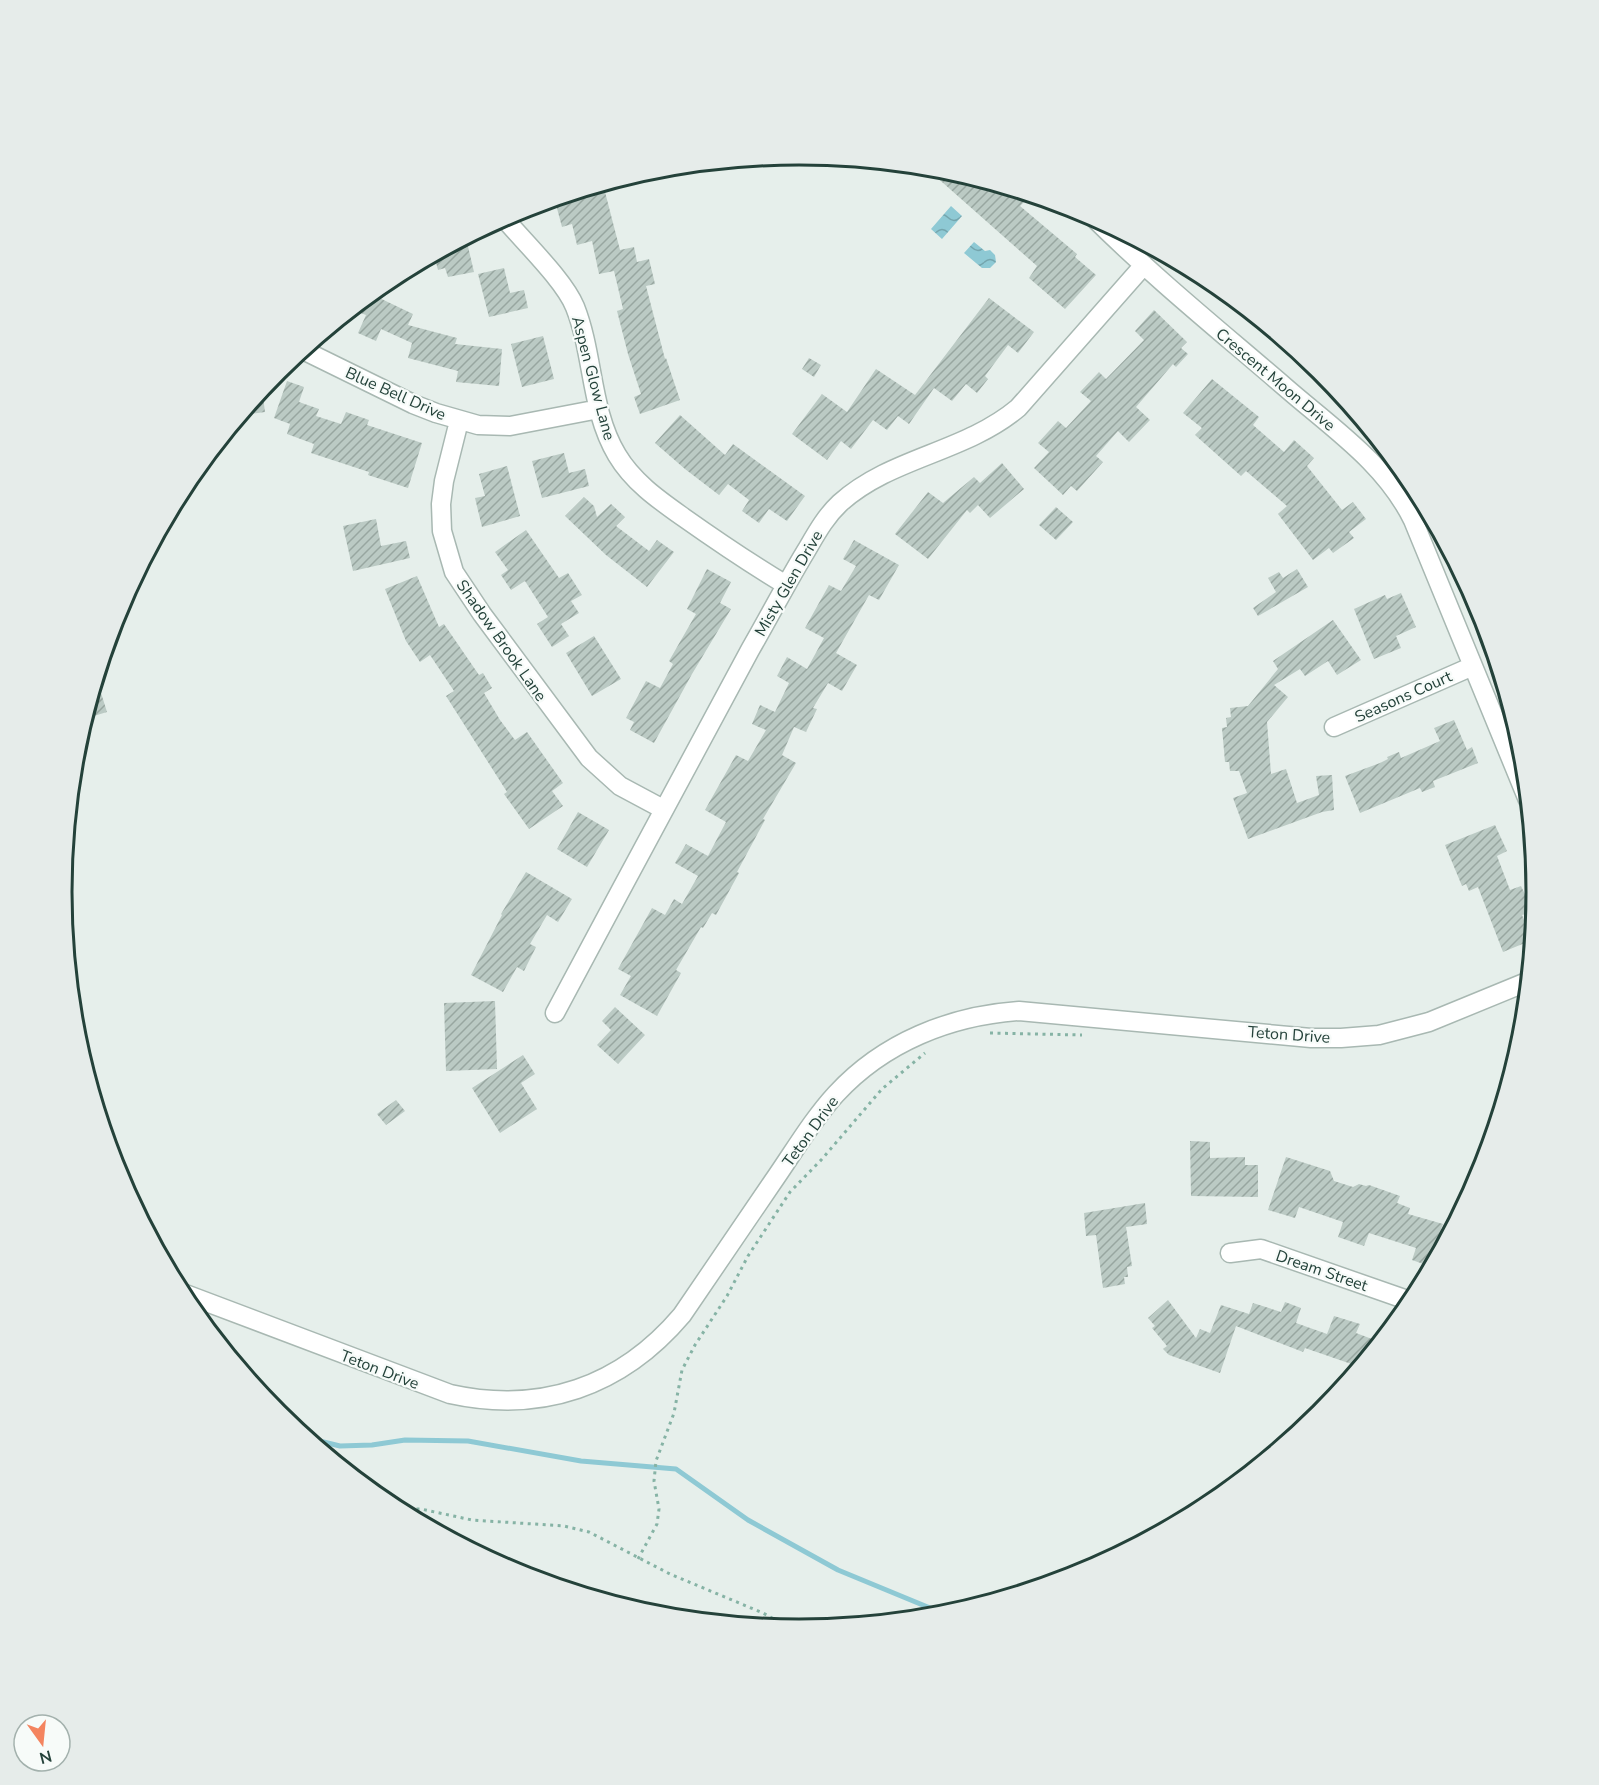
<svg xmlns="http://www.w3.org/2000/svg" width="1599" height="1785" font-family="'Nunito Sans',sans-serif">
  <defs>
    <pattern id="water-waves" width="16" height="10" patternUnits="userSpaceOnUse" patternTransform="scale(1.5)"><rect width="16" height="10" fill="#8ec9d4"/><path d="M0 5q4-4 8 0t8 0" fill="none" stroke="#74a5ad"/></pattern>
    <pattern id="building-hatch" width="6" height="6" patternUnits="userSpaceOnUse" patternTransform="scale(1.5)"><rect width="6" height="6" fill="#bbcac4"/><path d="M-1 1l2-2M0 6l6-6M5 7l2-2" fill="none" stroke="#98a6a0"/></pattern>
  </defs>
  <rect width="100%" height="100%" fill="#e6efeb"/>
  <!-- water -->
  <path fill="url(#water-waves)" d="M 951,206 L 962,216 L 942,239 L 931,229 Z
    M 974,242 L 985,251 L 990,250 L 995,255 L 996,262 L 990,268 L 982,268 L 964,253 Z"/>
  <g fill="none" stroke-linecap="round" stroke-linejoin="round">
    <!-- stream -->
    <path stroke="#8ec9d4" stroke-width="5" d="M 307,1438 L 340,1446 L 372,1445 L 405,1440 L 468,1441 L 581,1461 L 676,1469 L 748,1520 L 838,1570 L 947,1615"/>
  </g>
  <!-- building -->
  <path fill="url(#building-hatch)" d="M 925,167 L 944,169 L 1008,188 L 1024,202 L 1020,206 L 1077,254 L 1075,257 L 1096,275 L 1065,309 L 1029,278 L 1037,266 Z
    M 604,188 L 620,250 L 634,247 L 637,262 L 649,259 L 655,284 L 646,286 L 665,359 L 666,358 L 680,400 L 640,414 L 634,397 L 641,394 L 628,354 L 617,311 L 623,309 L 614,271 L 599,274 L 592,241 L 577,245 L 572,224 L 562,227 L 555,201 Z
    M 466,238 L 474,272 L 448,277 L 445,268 L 438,270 L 434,255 Z
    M 504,268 L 510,293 L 524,290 L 528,308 L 489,317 L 478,274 Z
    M 371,294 L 413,314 L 408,325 L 457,338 L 455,344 L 502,349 L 499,386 L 456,382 L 458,371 L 408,358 L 412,343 L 381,329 L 376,341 L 358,333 L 366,315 L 352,310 Z
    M 989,298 L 1034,332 L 1018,353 L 1008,345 L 985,376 L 988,379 L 977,393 L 966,384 L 952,401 L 934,388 L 909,424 L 898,416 L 887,430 L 873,420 L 851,449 L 841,441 L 827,460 L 792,434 L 822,394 L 847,412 L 876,369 L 915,395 Z
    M 1154,310 L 1187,342 L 1181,348 L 1188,354 L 1176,367 L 1173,364 L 1136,407 L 1150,420 L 1129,442 L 1118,431 L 1096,456 L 1103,462 L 1077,491 L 1071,486 L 1063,495 L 1034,468 L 1049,452 L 1038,443 L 1058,421 L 1066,428 L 1091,401 L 1080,392 L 1099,372 L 1106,379 L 1144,340 L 1135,331 Z
    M 543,336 L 554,379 L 522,387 L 511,344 Z
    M 809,358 L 821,365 L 814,377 L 802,369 Z
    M 1212,379 L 1259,417 L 1253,425 L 1284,452 L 1294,440 L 1314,458 L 1307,466 L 1342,510 L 1353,502 L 1366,519 L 1349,532 L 1354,538 L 1333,553 L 1329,548 L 1313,560 L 1278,514 L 1287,506 L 1246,471 L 1241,476 L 1195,435 L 1202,428 L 1183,413 Z
    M 287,381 L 304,387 L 299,402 L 319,409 L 316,416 L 341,424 L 346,412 L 369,420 L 367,425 L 422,443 L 408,488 L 368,475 L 369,472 L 311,453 L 314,444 L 287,434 L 290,424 L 274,418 Z
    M 262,389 L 265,412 L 242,415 L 249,406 Z
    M 680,415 L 725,455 L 733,444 L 805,496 L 787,521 L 769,509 L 759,523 L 742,511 L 749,500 L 728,484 L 719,495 L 685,469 L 655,443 Z
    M 564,453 L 569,473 L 585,469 L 589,486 L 542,498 L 532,461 Z
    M 1002,463 L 1024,489 L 990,518 L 978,505 L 970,513 L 967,510 L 928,559 L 895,534 L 928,492 L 943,503 L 974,477 L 980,483 Z
    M 507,466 L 520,516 L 482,527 L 475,498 L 485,496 L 479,474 Z
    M 584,497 L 594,506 L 597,517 L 611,504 L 625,517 L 616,526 L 649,551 L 657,540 L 674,552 L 647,587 L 606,555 L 565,516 Z
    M 1056,507 L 1073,522 L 1056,540 L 1039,525 Z
    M 376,519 L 381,546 L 406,541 L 410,558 L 353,571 L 343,526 Z
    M 526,530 L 559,578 L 568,573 L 582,595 L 571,601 L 579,613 L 561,624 L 569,636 L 552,647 L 537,624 L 548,617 L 525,581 L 511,590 L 501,575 L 508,570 L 495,552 Z
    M 854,540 L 899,565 L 879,600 L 869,595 L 836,653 L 857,665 L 842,691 L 828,683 L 813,708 L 817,709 L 806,732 L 794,727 L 782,755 L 796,763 L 763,819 L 765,820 L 737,872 L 739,873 L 716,915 L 712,913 L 703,928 L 701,927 L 676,970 L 681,973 L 657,1016 L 620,995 L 631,976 L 618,969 L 652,908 L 665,915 L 674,899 L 682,904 L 698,876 L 675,863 L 686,844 L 708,856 L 726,822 L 705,810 L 736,755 L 748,761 L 766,730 L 752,724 L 760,705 L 775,712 L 789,683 L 777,676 L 787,657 L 807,669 L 824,638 L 805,628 L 829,585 L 841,591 L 856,566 L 843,559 Z
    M 707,569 L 731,582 L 720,603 L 731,609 L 692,674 L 654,743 L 630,730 L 634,722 L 626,718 L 646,681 L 660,688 L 673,664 L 669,661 L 696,614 L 687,609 Z
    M 1297,569 L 1308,587 L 1258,616 L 1253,608 L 1276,592 L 1268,578 L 1279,572 L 1283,578 Z
    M 417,576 L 439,627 L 444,624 L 479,675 L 483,673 L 492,688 L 484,693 L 500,720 L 515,740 L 527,732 L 563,783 L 552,791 L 563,806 L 529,829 L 504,794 L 507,792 L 446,696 L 454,691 L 430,655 L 420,662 L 406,641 L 385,589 Z
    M 1401,593 L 1416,627 L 1396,636 L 1401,648 L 1374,659 L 1354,609 L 1385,595 L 1387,599 Z
    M 1333,620 L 1361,660 L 1337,675 L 1328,661 L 1305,676 L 1300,669 L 1274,685 L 1288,697 L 1267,722 L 1271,774 L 1286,769 L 1297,803 L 1319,795 L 1316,776 L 1332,775 L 1334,810 L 1322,812 L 1248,839 L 1233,798 L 1247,793 L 1239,771 L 1230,771 L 1229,762 L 1225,762 L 1222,728 L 1227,727 L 1226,718 L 1231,717 L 1230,708 L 1248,706 L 1278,669 L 1273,661 Z
    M 594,636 L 621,679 L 592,696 L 566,653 Z
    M 97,680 L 107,712 L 84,719 Z
    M 1454,720 L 1467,750 L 1472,747 L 1478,763 L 1433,781 L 1435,787 L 1422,792 L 1420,788 L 1360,813 L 1345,776 L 1380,763 L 1388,759 L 1387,757 L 1399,752 L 1401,758 L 1440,741 L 1434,728 Z
    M 578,812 L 609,830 L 587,867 L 557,849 Z
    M 1495,825 L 1507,851 L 1497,856 L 1510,890 L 1521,886 L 1533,911 L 1522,915 L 1532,940 L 1503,952 L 1478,887 L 1469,891 L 1466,884 L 1462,886 L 1445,845 Z
    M 526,872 L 572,899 L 558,922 L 547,915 L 530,944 L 536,947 L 524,971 L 517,967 L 503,992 L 471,975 L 502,915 L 501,914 Z
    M 495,1001 L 497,1069 L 446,1071 L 444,1003 Z
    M 615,1007 L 645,1035 L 618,1064 L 597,1045 L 611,1030 L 602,1021 Z
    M 523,1055 L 535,1074 L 521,1083 L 537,1109 L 500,1133 L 472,1088 Z
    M 396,1100 L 405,1111 L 386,1125 L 377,1114 Z
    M 1190,1141 L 1210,1142 L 1210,1158 L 1245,1157 L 1245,1165 L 1258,1165 L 1258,1197 L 1191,1196 Z
    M 1286,1157 L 1330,1171 L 1334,1181 L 1353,1187 L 1359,1184 L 1366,1186 L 1369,1185 L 1400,1196 L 1397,1203 L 1410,1208 L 1408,1214 L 1443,1224 L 1441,1229 L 1451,1233 L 1432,1267 L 1412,1260 L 1416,1248 L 1369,1233 L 1364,1246 L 1338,1237 L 1343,1222 L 1299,1207 L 1295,1218 L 1268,1210 Z
    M 1145,1203 L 1147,1224 L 1126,1227 L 1132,1266 L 1127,1267 L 1128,1277 L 1124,1277 L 1125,1284 L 1103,1288 L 1096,1235 L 1086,1236 L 1084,1213 Z
    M 1168,1300 L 1196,1338 L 1200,1329 L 1210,1333 L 1221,1305 L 1249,1314 L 1253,1303 L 1281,1312 L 1285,1302 L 1301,1308 L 1296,1323 L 1327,1334 L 1334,1316 L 1360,1324 L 1356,1333 L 1380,1342 L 1360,1367 L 1305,1348 L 1303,1352 L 1236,1326 L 1220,1373 L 1169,1355 L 1163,1349 L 1167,1346 L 1152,1328 L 1155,1326 L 1148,1318 Z"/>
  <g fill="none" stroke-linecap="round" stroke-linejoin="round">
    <!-- minor casing -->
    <g stroke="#a8b8b2" stroke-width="21">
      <path id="minor" d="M 1091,215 C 1152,276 1220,331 1285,387 C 1332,428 1385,463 1413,520 L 1528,800
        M 504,218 C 523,241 564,280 575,307 C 594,355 590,410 617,455 C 633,482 659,500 683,517 C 717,541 751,564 786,585
        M 303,350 L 413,404 L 436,413 L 478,425 L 510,426 L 599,409
        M 459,421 L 444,481 L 441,504 L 442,531 L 454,572 L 482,614 L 589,758 L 620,786 L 663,809
        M 1334,727 L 1473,666
        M 555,1013 C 620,892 684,771 750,650 C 769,617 786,584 806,551 C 816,534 825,517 840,503 C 891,457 964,453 1018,408 L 1144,265
        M 1230,1253 L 1261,1249 L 1413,1302"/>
    </g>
    <!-- tertiary casing -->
    <g stroke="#a8b8b2" stroke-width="21">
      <path id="tertiary" d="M 180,1292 L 450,1394 C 541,1414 621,1387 682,1315 C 712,1271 742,1227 772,1183 C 793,1153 812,1120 836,1094 C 884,1042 950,1016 1019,1011 L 1311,1038 L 1341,1038 L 1379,1035 L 1429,1022 L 1529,981"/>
    </g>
    <!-- path -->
    <path stroke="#86b3a5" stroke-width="3" stroke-dasharray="3 4.5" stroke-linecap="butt" d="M 990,1033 L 1082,1035
      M 394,1509 L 421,1509 L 472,1520 L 564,1526 L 589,1532 L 670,1574 L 763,1613 L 794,1630
      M 638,1559 L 657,1524 L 659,1509 L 654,1481 L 656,1461 L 674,1413 L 682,1370 L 695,1345 L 727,1296 L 748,1256 L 790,1192 L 822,1159 L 882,1089 L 925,1053"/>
    <!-- minor -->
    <use href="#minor" stroke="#fff" stroke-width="18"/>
    <!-- tertiary -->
    <use href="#tertiary" stroke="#fff" stroke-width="18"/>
  </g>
  <g text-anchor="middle" stroke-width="4.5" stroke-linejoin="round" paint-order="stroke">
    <!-- street labels -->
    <g font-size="16" fill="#24423a" stroke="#f7fbf9">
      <text transform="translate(594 378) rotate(75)" y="6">Aspen Glow Lane</text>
      <text transform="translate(1276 379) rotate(40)" y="6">Crescent Moon Drive</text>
      <text transform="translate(396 393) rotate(24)" y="6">Blue Bell Drive</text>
      <text transform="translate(788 583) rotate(-60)" y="6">Misty Glen Drive</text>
      <text transform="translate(502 640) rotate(55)" y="6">Shadow Brook Lane</text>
      <text transform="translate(1403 696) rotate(-24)" y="6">Seasons Court</text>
      <text transform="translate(1289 1034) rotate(4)" y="6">Teton Drive</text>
      <text transform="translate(810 1131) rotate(-54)" y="6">Teton Drive</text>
      <text transform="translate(1322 1270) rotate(19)" y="6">Dream Street</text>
      <text transform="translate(380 1369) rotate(21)" y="6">Teton Drive</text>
    </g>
  </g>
  <!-- crop -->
  <path d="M0 0H1599V1785H0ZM72 892a727 727 0 1 1 1454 0a727 727 0 1 1-1454 0Z" fill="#e6ecea" fill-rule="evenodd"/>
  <path fill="none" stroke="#24423a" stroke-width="3" d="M72 892a727 727 0 1 1 1454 0a727 727 0 1 1-1454 0Z"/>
  <!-- north arrow -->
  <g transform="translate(42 1743) rotate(165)"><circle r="28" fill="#f7fbf9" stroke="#a3b1ad" stroke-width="1.5"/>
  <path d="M0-4.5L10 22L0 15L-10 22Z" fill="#f4845f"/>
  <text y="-9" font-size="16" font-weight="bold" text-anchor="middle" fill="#24423a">N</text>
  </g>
</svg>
